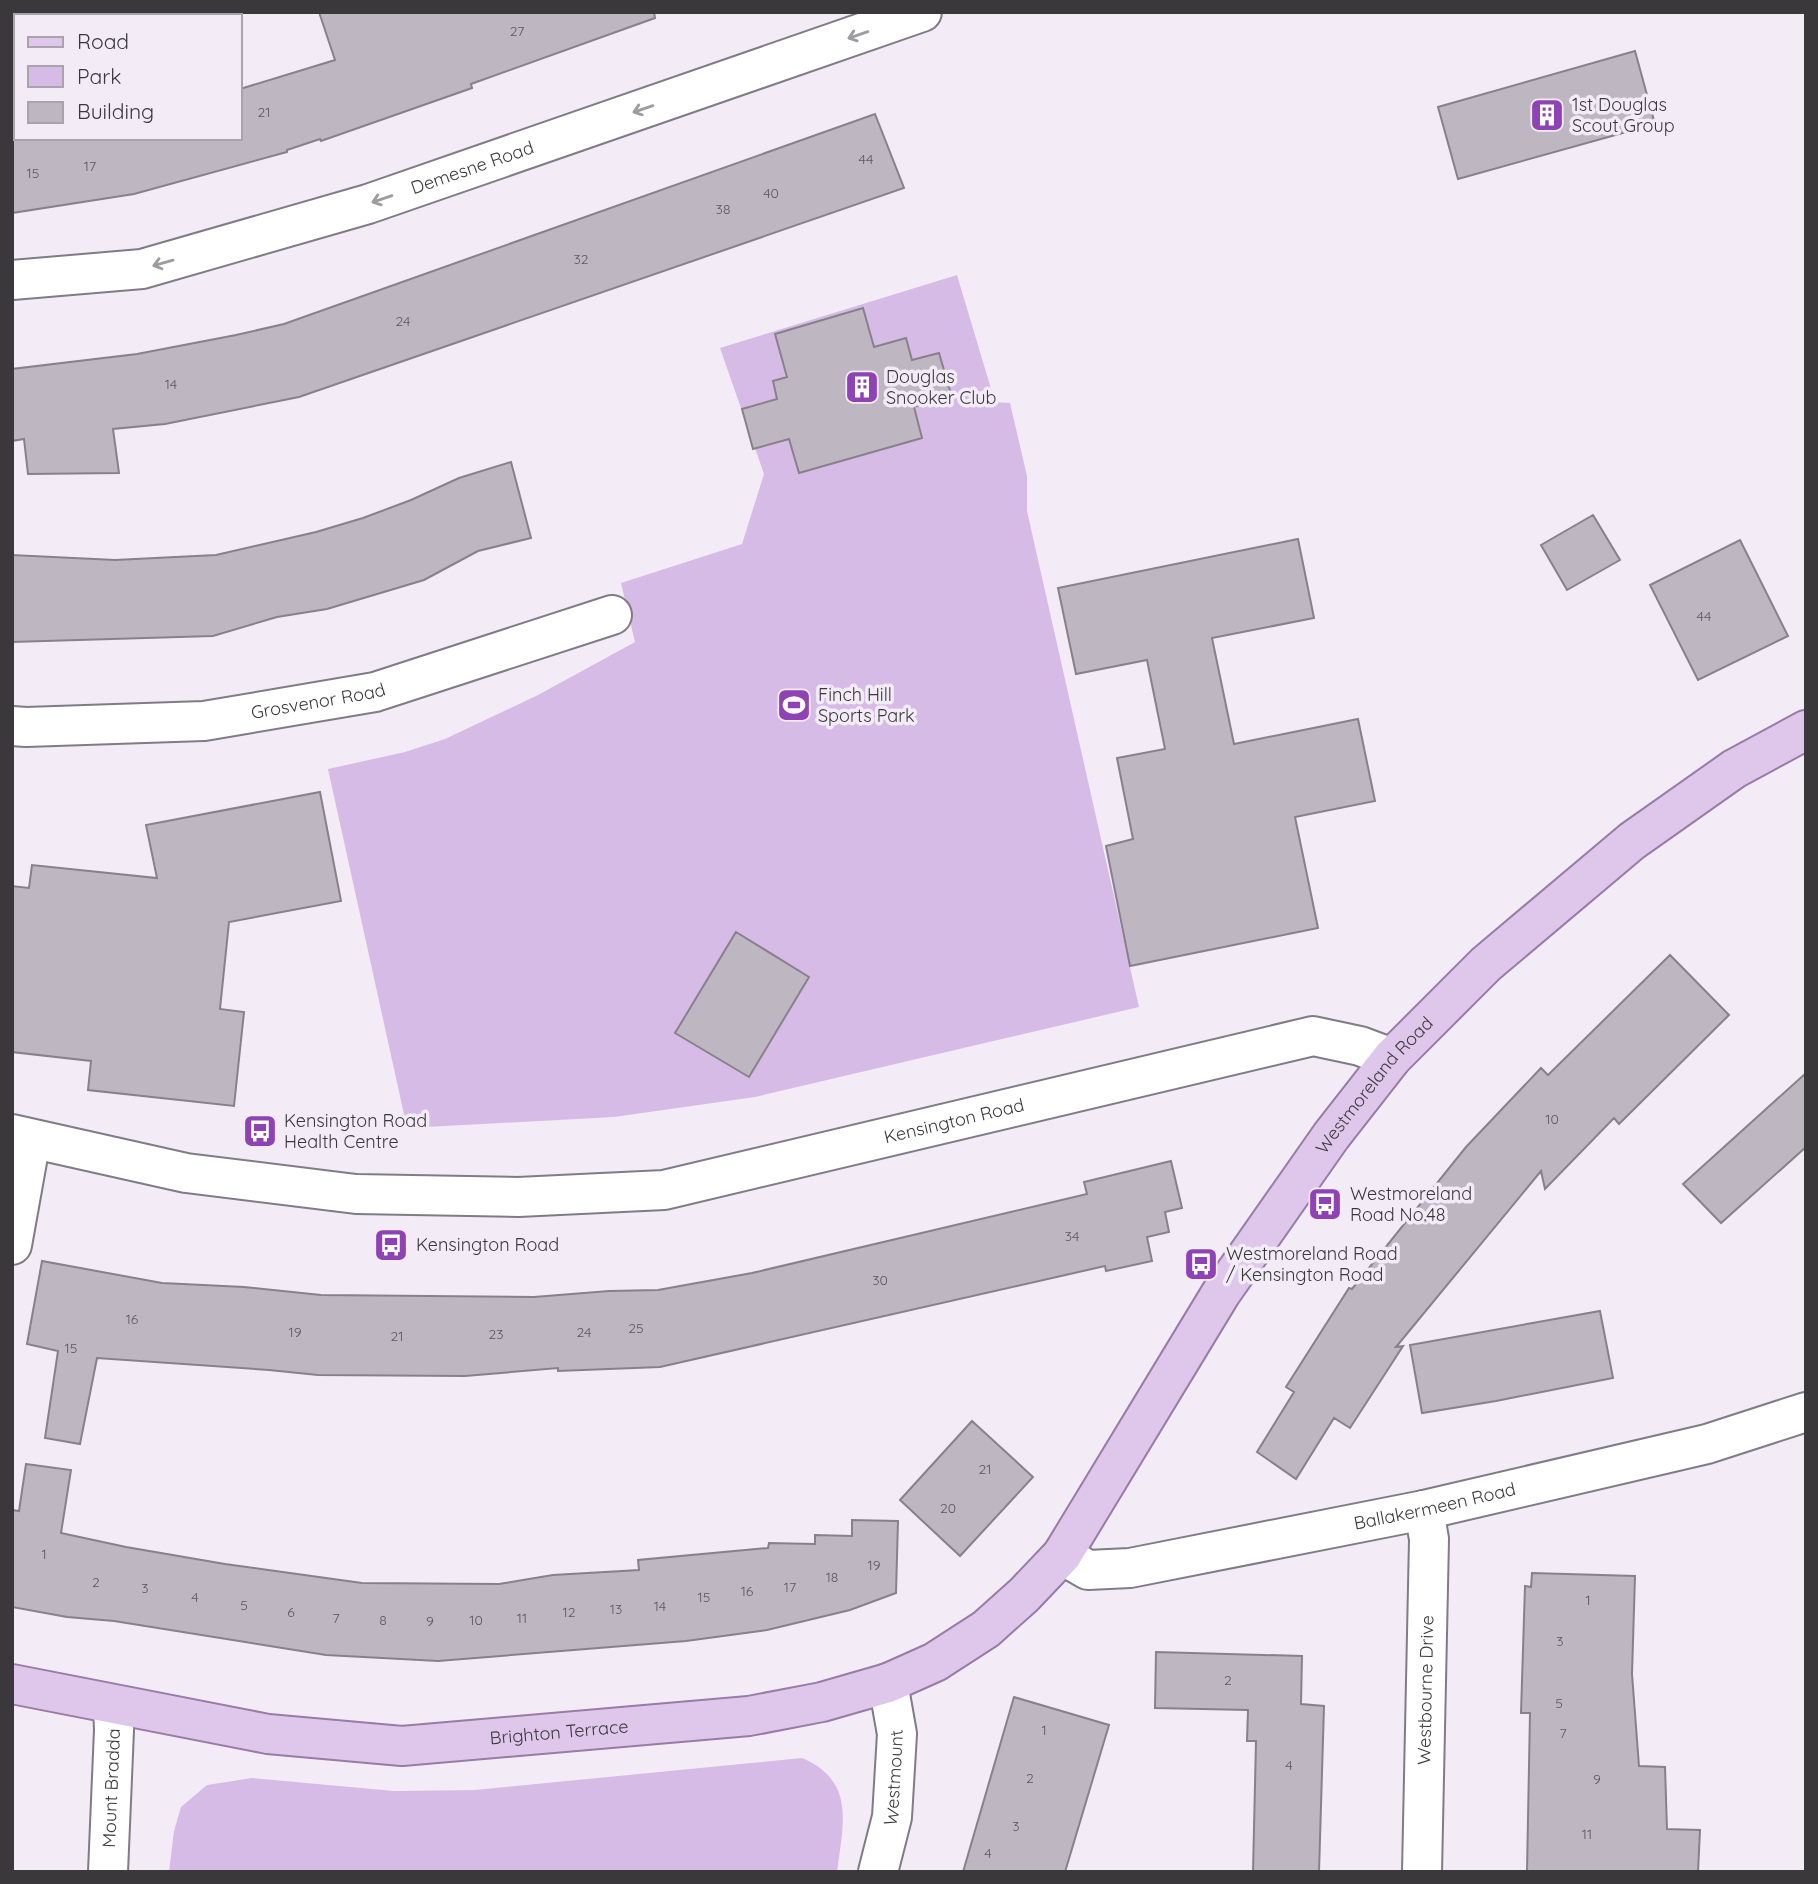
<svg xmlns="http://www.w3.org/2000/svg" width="1818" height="1884" font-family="Quicksand,sans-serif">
  <rect width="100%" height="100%" fill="#f3ecf7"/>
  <!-- green -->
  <path fill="#d6bbe6" d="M 957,275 L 995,402 L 1010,403 L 1027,476 L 1027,511 L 1139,1007 L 755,1097 L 614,1117 L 407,1128 L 328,769 L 405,752 L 445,739 L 538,695 L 635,642 L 621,583 L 742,544 L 764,474 L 720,348 Z
    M 802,1758 C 856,1781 843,1824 837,1872 L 169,1872 L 174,1831 L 181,1807 L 207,1785 L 252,1778 L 394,1791 L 475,1790 Z"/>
  <!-- building -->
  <path fill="#beb7c2" stroke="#88818c" stroke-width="2" d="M 319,12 L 654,12 L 655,18 L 471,84 L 472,88 L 321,141 L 320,139 L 287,150 L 287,152 L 134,194 L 12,213 L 12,138 L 240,138 L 240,89 L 335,60 Z
    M 1635,51 L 1655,124 L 1458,179 L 1438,107 Z
    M 875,114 L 904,188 L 299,397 L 165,424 L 113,429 L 119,473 L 28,474 L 24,439 L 12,441 L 12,369 L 137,354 L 236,335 L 284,324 Z
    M 863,308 L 874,347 L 906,338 L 912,360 L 939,353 L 951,394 L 914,407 L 922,438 L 799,473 L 789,439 L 753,449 L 742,409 L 777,399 L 773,381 L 787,377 L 775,334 Z
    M 511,462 L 531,538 L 478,551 L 424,580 L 327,609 L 277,617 L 213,636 L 12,642 L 12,555 L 115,560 L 216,555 L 316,532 L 363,518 L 411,500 L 459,478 Z
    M 1593,515 L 1620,560 L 1567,590 L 1541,545 Z
    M 1298,539 L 1314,618 L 1212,638 L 1234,744 L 1358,719 L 1375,801 L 1295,817 L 1318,928 L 1130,966 L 1106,846 L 1133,839 L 1117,758 L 1165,749 L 1147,660 L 1076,674 L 1058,588 Z
    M 1740,540 L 1788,636 L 1698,680 L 1650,585 Z
    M 320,792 L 341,901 L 229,922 L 220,1009 L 244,1012 L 234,1106 L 88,1090 L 91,1061 L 12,1052 L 12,886 L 29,888 L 32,865 L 157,878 L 146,825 Z
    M 736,932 L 809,977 L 749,1077 L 675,1033 Z
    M 1670,955 L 1729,1015 L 1619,1124 L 1614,1118 L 1545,1189 L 1541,1171 L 1396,1347 L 1403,1346 L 1350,1428 L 1334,1418 L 1296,1479 L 1257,1452 L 1294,1392 L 1286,1387 L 1349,1288 L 1352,1289 L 1466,1147 L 1541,1068 L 1548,1075 Z
    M 1806,1073 L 1806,1147 L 1721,1223 L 1683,1184 Z
    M 1171,1161 L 1182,1208 L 1165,1212 L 1169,1232 L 1147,1237 L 1152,1261 L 1106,1271 L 1105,1266 L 660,1367 L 558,1371 L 558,1368 L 465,1376 L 318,1375 L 269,1370 L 97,1358 L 80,1444 L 45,1438 L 58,1351 L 27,1344 L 42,1261 L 162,1283 L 244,1287 L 321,1295 L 534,1297 L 609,1291 L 658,1290 L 752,1273 L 1087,1194 L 1084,1182 Z
    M 1600,1311 L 1613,1378 L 1496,1401 L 1422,1413 L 1410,1345 Z
    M 972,1421 L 1033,1477 L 960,1556 L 900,1500 Z
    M 26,1464 L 71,1470 L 61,1533 L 126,1547 L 225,1564 L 362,1583 L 499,1584 L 553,1575 L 639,1570 L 638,1560 L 768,1548 L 769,1543 L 815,1544 L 815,1535 L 852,1536 L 852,1520 L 898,1521 L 896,1593 L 850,1610 L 767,1630 L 686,1641 L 438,1661 L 326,1655 L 114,1621 L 67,1617 L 12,1607 L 12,1510 L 19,1511 Z
    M 1532,1573 L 1635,1576 L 1632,1674 L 1639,1766 L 1665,1767 L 1667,1829 L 1700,1830 L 1698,1872 L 1527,1872 L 1530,1713 L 1521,1713 L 1525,1586 L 1531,1587 Z
    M 1156,1652 L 1302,1656 L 1301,1704 L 1324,1706 L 1319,1872 L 1253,1872 L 1256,1741 L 1247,1741 L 1248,1710 L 1155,1708 Z
    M 1014,1697 L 1109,1725 L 1065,1872 L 963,1872 Z"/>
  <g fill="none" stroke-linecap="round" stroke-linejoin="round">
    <!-- minor casing -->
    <g stroke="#817b85" stroke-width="42">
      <g id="minor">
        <path id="s1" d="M 12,280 L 142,269 L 368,204 L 922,12"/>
        <path id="s2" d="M 12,726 L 26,727 L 204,721 L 375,692 L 612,615"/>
        <path id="s3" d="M 12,1134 L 186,1173 L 356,1194 L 518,1197 L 664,1190 L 1313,1036 L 1360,1046 L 1392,1058"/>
        <path d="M 12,1245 L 31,1139"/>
        <path id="s4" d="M 1062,1555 L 1088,1570 L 1130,1568 L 1424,1510 L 1707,1444 L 1806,1412"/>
        <path id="s5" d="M 108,1872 L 114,1730 L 113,1705"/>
        <path id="s6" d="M 878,1872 L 892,1817 L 897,1734 L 888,1683"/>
        <path id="s7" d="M 1422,1872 L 1429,1539 L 1424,1510"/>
      </g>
    </g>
    <!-- major casing -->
    <g stroke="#977ca5" stroke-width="42">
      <g id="major">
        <path id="s8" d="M 12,1684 L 268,1734 L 402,1746 L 749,1716 L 822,1702 L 888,1683 L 935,1662 L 986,1629 L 1024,1595 L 1062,1555 L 1221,1293 L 1331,1136 L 1392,1058 L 1486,964 L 1632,841 L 1734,769 L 1806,730"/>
      </g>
    </g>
    <!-- minor -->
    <use href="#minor" stroke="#fff" stroke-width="38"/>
    <!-- major -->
    <use href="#major" stroke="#dec7eb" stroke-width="38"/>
  </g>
  <!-- one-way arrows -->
  <defs><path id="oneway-shaft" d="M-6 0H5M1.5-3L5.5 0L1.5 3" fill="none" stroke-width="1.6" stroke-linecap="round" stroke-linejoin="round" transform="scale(1.75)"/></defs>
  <g stroke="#9d9c9e">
    <use href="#oneway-shaft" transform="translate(858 35) rotate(161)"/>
    <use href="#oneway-shaft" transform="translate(643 109) rotate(161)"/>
    <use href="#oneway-shaft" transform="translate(382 199) rotate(161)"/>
    <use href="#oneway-shaft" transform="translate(163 263) rotate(164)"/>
  </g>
  <!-- icons -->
  <defs>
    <g id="building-square" transform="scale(1.75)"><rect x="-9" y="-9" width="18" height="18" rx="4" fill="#8e42b3" stroke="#f3ecf7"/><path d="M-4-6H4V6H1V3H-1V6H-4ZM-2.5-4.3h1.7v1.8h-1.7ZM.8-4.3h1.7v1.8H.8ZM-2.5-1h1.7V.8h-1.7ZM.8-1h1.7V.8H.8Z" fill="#fff"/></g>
    <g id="stadium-square" transform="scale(1.75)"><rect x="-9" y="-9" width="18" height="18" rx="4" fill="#8e42b3" stroke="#f3ecf7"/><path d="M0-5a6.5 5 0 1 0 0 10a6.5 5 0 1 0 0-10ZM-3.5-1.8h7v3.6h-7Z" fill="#fff"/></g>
    <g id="bus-square" transform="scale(1.75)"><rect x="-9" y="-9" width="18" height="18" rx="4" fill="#8e42b3" stroke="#f3ecf7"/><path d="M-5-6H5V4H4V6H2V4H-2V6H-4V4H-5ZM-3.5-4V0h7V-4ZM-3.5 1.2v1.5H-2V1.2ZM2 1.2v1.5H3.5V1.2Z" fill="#fff"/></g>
  </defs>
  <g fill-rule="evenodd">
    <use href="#building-square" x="1547" y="115"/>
    <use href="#building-square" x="862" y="387"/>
    <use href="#stadium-square" x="794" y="705"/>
    <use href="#bus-square" x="260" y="1131"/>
    <use href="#bus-square" x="1325" y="1204"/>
    <use href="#bus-square" x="391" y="1245"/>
    <use href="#bus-square" x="1201" y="1264"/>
  </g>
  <g text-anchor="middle" stroke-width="7" stroke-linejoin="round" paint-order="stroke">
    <!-- number labels -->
    <g font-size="14" fill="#5c585e">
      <text x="517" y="36">27</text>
      <text x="264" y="117">21</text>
      <text x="866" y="164">44</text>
      <text x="90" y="171">17</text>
      <text x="33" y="178">15</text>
      <text x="771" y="198">40</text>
      <text x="723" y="214">38</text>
      <text x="581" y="264">32</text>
      <text x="403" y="326">24</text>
      <text x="171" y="389">14</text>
      <text x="1704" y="621">44</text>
      <text x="1552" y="1124">10</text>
      <text x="1072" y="1241">34</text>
      <text x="880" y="1285">30</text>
      <text x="132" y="1324">16</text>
      <text x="636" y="1333">25</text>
      <text x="295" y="1337">19</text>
      <text x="584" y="1337">24</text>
      <text x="496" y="1339">23</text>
      <text x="397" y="1341">21</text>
      <text x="71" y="1353">15</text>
      <text x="985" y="1474">21</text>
      <text x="948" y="1513">20</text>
      <text x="44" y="1559">1</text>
      <text x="874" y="1570">19</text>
      <text x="832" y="1582">18</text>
      <text x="96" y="1587">2</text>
      <text x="790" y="1592">17</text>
      <text x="145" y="1593">3</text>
      <text x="747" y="1596">16</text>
      <text x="195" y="1602">4</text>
      <text x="704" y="1602">15</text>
      <text x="1588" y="1605">1</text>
      <text x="244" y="1610">5</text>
      <text x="660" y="1611">14</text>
      <text x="616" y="1614">13</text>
      <text x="291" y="1617">6</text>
      <text x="569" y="1617">12</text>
      <text x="336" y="1623">7</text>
      <text x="522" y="1623">11</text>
      <text x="383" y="1625">8</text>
      <text x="476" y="1625">10</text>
      <text x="430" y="1626">9</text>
      <text x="1560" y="1646">3</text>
      <text x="1228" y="1685">2</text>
      <text x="1559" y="1708">5</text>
      <text x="1044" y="1735">1</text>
      <text x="1563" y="1738">7</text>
      <text x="1289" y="1770">4</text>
      <text x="1030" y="1783">2</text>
      <text x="1597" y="1784">9</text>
      <text x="1016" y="1831">3</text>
      <text x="1587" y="1839">11</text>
      <text x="988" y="1858">4</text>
    </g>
    <!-- poi labels -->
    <g font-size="18" fill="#3b383c" stroke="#f3ecf7" text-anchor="start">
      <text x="1572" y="111">1st Douglas<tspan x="1572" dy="21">Scout Group</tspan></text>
      <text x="886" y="383">Douglas<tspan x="886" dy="21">Snooker Club</tspan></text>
      <text x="818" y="701">Finch Hill<tspan x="818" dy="21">Sports Park</tspan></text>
      <text x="284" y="1127">Kensington Road<tspan x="284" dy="21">Health Centre</tspan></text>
      <text x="1350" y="1200">Westmoreland<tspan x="1350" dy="21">Road No.48</tspan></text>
      <text x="416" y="1251">Kensington Road</text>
      <text x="1226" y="1260">Westmoreland Road<tspan x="1226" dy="21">/ Kensington Road</tspan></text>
    </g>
    <!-- street labels -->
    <g font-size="18" fill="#3b383c" stroke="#f3ecf7">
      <text dy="6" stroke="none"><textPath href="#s1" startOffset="476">Demesne Road</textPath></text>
      <text dy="6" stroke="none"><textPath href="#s2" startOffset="308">Grosvenor Road</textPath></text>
      <text dy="6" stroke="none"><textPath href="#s8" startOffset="1670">Westmoreland Road</textPath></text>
      <text dy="6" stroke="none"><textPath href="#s3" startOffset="956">Kensington Road</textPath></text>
      <text dy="6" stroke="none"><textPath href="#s4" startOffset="383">Ballakermeen Road</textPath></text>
      <text dy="6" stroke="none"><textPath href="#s7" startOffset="182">Westbourne Drive</textPath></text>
      <text dy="6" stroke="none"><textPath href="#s8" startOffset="553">Brighton Terrace</textPath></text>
      <text dy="6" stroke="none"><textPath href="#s6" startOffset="96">Westmount</textPath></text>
      <text dy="6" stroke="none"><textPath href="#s5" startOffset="84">Mount Bradda</textPath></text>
    </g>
  </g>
  <!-- border -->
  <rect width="1818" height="1884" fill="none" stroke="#3b383c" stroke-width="28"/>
  <!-- legend -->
  <rect x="14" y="14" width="228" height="126" fill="#f3ecf7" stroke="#a9a4ac" stroke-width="2"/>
  <rect x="28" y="37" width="35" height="10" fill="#dec7eb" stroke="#a9a4ac" stroke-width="2"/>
  <text x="77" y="49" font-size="21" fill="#3b383c">Road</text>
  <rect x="28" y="66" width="35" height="21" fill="#d6bbe6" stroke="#a9a4ac" stroke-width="2"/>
  <text x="77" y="84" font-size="21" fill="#3b383c">Park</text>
  <rect x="28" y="102" width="35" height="21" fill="#beb7c2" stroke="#a9a4ac" stroke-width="2"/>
  <text x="77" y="119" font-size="21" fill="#3b383c">Building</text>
</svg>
